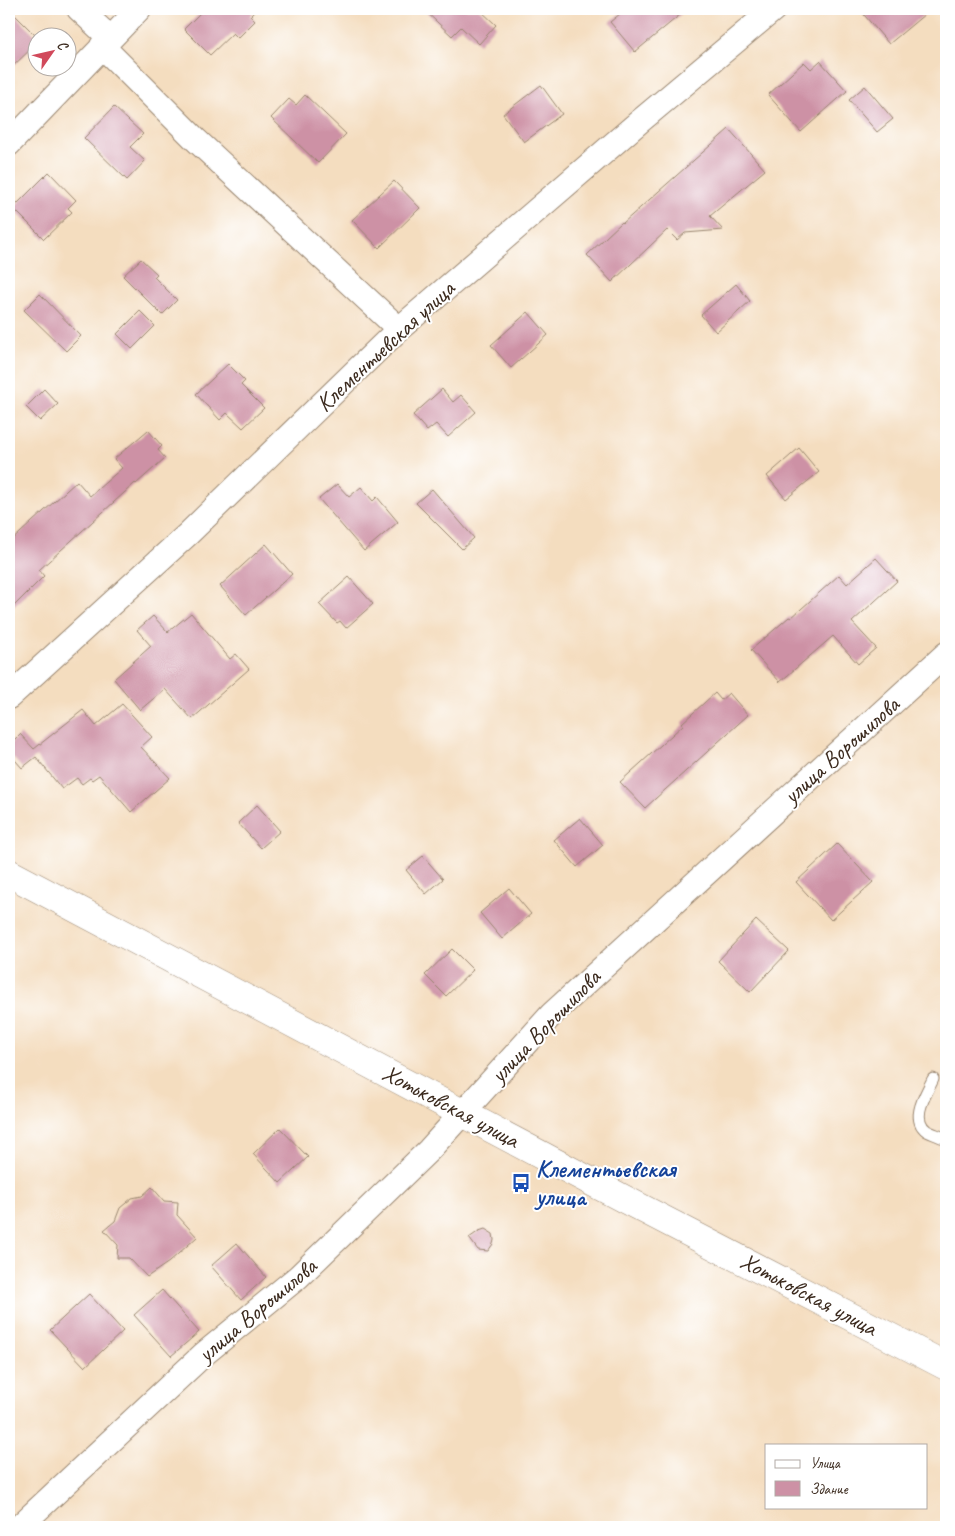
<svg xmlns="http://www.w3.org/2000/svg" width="955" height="1536" font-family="Caveat,sans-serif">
  <rect width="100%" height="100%" fill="#fff"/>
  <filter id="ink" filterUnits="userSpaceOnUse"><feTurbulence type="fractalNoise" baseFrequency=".02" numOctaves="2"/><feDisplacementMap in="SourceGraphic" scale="10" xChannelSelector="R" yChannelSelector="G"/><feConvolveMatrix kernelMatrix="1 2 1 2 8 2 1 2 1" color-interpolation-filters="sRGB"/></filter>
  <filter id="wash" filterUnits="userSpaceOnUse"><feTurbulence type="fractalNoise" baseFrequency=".0096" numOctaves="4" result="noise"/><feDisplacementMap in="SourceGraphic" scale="20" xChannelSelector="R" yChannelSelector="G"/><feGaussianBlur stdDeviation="1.12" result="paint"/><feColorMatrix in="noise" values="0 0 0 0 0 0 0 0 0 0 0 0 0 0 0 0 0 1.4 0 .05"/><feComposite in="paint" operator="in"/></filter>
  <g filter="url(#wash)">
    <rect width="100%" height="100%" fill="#f4ddbf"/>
    <g id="blocks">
      <!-- building -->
      <path fill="#cd91a5" d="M 9,9 L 38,38 L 38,42 L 9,70 Z
        M 204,9 L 257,9 L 250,16 L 255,21 L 238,38 L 233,33 L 210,55 L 184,29 Z
        M 423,9 L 479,9 L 496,25 L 479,44 L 461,27 L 452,36 Z
        M 626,9 L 687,9 L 635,52 L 610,22 Z
        M 859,9 L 931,9 L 889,44 Z
        M 820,61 L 847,91 L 801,132 L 768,95 L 804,62 L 811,69 Z
        M 541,85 L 562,114 L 524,142 L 503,114 Z
        M 865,86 L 893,119 L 877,132 L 849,100 Z
        M 305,95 L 346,134 L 318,163 L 271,118 L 289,99 L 296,105 Z
        M 114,107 L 143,134 L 130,147 L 145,161 L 127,180 L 84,138 Z
        M 729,129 L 765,170 L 710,216 L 723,230 L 685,233 L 677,240 L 667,230 L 612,282 L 587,255 L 622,222 L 623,223 Z
        M 49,172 L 76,200 L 68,208 L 72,212 L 44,239 L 13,208 Z
        M 394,181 L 420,208 L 379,248 L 352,220 Z
        M 141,259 L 157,274 L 154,277 L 177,300 L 162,315 L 123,276 Z
        M 736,284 L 750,301 L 716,332 L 701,315 Z
        M 40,294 L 81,336 L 66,351 L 24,310 Z
        M 140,311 L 155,326 L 132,349 L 117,334 Z
        M 528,312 L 548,335 L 511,368 L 491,345 Z
        M 228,364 L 245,381 L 241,385 L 264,408 L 243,428 L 227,413 L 220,420 L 196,394 Z
        M 44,389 L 58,404 L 40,421 L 26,407 Z
        M 442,389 L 453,402 L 461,395 L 476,412 L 448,437 L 436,424 L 427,431 L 413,415 Z
        M 148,430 L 162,446 L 158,450 L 165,458 L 136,484 L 135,483 L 39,570 L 44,576 L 9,611 L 9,543 L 77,481 L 90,496 L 122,468 L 114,459 Z
        M 799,448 L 819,472 L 786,499 L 767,476 Z
        M 337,484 L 349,497 L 361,487 L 373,501 L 377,497 L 398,522 L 364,551 L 319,499 Z
        M 432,489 L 474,538 L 462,549 L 416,503 Z
        M 266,544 L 292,574 L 246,615 L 220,586 Z
        M 876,558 L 897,581 L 852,622 L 876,648 L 858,664 L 833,636 L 780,682 L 751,650 L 789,617 L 791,618 L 839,575 L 847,584 Z
        M 349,577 L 373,604 L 346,628 L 340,621 L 337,623 L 319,604 Z
        M 191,613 L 230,659 L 236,654 L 249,669 L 192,719 L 165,689 L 140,710 L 114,679 L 151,646 L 137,630 L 153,616 L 168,632 Z
        M 715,693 L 721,700 L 729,693 L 748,715 L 645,808 L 620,782 L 683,725 L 682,723 Z
        M 122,704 L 152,737 L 141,747 L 170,778 L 131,812 L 99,775 L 92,780 L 90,778 L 82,784 L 77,778 L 62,789 L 36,757 L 22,768 L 9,753 L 9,745 L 20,734 L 34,749 L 83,710 L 96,726 Z
        M 257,805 L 280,831 L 261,848 L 238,823 Z
        M 580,818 L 603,845 L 577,867 L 554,840 Z
        M 837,844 L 873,882 L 831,920 L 796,882 Z
        M 423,856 L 443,879 L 426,894 L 406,870 Z
        M 509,888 L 531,914 L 502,939 L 480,913 Z
        M 756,920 L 789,951 L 750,992 L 718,961 Z
        M 452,949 L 473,970 L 446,996 L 425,975 Z
        M 280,1128 L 308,1157 L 280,1183 L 253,1154 Z
        M 152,1187 L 164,1201 L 178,1202 L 177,1215 L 197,1237 L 169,1262 L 147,1277 L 129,1258 L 117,1258 L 118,1245 L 104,1230 L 115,1221 L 120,1208 L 132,1198 L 142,1196 Z
        M 485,1229 L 493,1234 L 494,1240 L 493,1244 L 488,1251 L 478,1250 L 469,1238 L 479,1231 Z
        M 237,1243 L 266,1277 L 241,1300 L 211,1266 Z
        M 162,1290 L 199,1332 L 171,1356 L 134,1315 Z
        M 89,1294 L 123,1331 L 85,1367 L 50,1330 Z"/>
    </g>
  </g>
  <g filter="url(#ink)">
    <use href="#blocks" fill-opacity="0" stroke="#98846e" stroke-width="1"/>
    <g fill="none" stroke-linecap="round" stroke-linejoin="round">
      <!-- lane casing -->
      <g stroke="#98846e" stroke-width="13">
        <path id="lane" d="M 933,1079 C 927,1093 909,1118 927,1131 C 933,1134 940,1136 946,1139"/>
      </g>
      <!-- street casing -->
      <g stroke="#98846e" stroke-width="26">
        <path id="street" d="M 79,9 L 110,38
          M 102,46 L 195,139 L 399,329
          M 9,144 L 139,9
          M 9,697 L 188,534 L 399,329 L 639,122 L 774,9
          M 19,1527 L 204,1354 L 298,1277 L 429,1150 L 552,1014 L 946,654"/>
      </g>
      <!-- secondary casing -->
      <g stroke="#98846e" stroke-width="29">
        <path id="secondary" d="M 9,873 L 626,1200 L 946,1366"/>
      </g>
      <!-- lane -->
      <use href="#lane" stroke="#fff" stroke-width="11"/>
      <!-- street -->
      <use href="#street" stroke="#fff" stroke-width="24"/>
      <!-- secondary -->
      <use href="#secondary" stroke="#fff" stroke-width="28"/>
    </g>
  </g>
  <!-- icons -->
  <defs>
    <g id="bus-bare" transform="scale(1.5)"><path d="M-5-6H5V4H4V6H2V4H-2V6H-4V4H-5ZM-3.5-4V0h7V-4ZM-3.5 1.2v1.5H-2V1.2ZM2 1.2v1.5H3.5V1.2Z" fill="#1a4fb4" stroke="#fff" stroke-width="2.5" paint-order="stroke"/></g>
  </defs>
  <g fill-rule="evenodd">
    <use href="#bus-bare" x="521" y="1183"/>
  </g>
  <g text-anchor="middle" stroke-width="4" stroke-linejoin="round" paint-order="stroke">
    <!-- street labels -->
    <g font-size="24" fill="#3b2a1e" stroke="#fff">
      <text transform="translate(385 346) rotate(-43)" y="8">Клементьевская улица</text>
      <text transform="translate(841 750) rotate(-42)" y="8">улица Ворошилова</text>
      <text transform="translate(545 1026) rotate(-46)" y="8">улица Ворошилова</text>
      <text transform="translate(451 1106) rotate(28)" y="8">Хотьковская улица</text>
      <text transform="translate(809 1294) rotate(28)" y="8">Хотьковская улица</text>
      <text transform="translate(257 1310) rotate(-40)" y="8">улица Ворошилова</text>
    </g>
    <!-- transit labels -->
    <g font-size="24" font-weight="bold" fill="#164399" stroke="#fff" text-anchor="start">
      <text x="536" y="1177">Клементьевская<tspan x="536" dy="28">улица</tspan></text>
    </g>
  </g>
  <!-- margin -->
  <rect width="955" height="1536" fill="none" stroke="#fff" stroke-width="30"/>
  <!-- legend -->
  <rect x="765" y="1444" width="162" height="65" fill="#ffffff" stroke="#b1aaa5"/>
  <rect x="775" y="1460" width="25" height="8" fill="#ffffff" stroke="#b1aaa5"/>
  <text x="810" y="1468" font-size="15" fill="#3b2a1e">Улица</text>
  <rect x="775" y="1481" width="25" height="15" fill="#cd91a5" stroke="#b1aaa5"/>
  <text x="810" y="1494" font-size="15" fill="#3b2a1e">Здание</text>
  <!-- north arrow -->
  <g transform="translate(52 52) rotate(56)"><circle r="24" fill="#ffffff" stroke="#b1aaa5"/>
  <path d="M0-4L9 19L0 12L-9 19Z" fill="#d1495b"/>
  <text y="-8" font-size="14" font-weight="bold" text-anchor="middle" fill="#3b2a1e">С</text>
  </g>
</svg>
